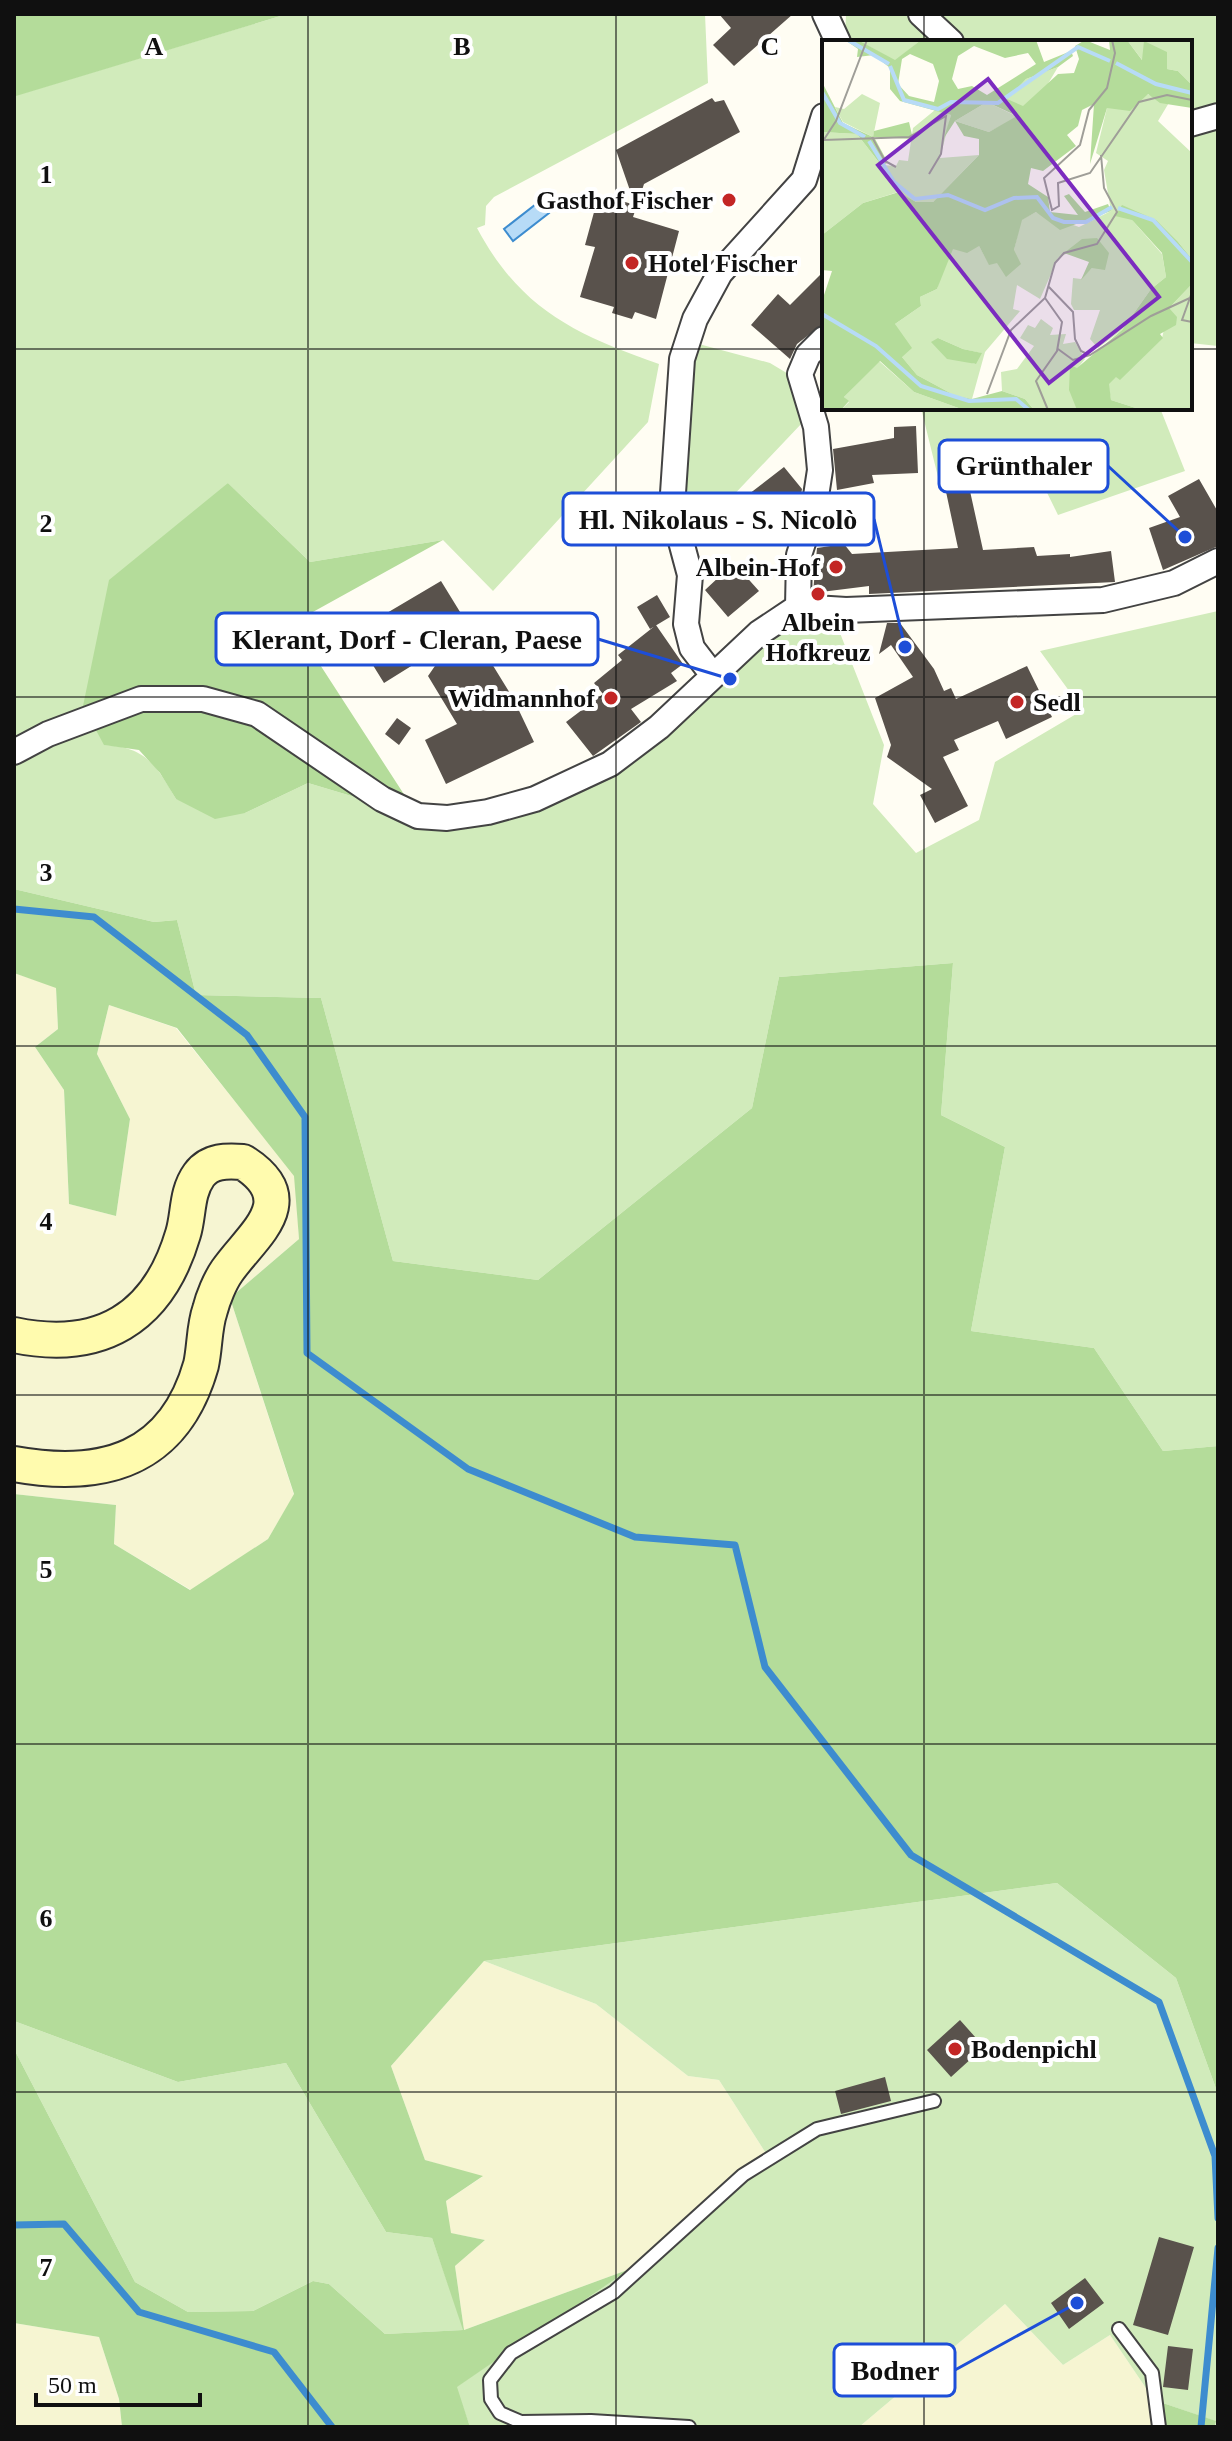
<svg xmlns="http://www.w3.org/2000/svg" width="1232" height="2441" font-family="Georgia,serif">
  <rect width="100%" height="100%" fill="#fffdf3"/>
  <!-- farmland -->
  <path fill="#f6f5d2" d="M 14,973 L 56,987 L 58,1029 L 35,1047 L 64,1090 L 69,1204 L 116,1216 L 130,1119 L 97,1054 L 109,1005 L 176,1028 L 295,1176 L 299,1239 L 230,1298 L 294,1495 L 268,1539 L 191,1590 L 114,1544 L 116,1505 L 14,1494 Z
    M 484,1961 L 596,2004 L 688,2076 L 719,2080 L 767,2155 L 630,2269 L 464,2330 L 455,2266 L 485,2240 L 450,2233 L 446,2201 L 482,2177 L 425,2160 L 391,2066 Z
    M 1005,2304 L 1063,2365 L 1110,2335 L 1154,2400 L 1152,2427 L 859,2427 Z
    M 14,2323 L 99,2337 L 119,2399 L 122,2427 L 14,2427 Z"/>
  <!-- green -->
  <path fill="#d1ebbb" d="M 287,14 L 705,14 L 708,83 L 494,197 L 486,206 L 485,225 L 477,228 C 520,309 576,335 659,364 L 648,422 L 493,591 L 443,540 L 310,562 L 228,483 L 104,745 C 146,747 156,765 176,799 L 245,813 L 308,783 L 418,816 L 447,818 L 610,764 L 782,628 L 838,628 L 884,745 L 873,804 L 916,853 L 979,820 L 995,762 L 1083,710 L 1040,651 L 1218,611 L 1218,1446 L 1163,1451 L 1094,1348 L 971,1331 L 1005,1147 L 941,1115 L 953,963 L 779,977 L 752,1108 L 538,1280 L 393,1261 L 321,998 L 196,995 L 177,920 L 154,922 L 14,889 L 14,96 Z
    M 846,14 L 1218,14 L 1218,346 L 1190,343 L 1190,42 L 845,42 Z
    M 695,343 L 770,363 L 790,375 L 803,422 L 727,502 L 687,519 C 674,462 687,399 695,343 Z
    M 921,408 L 1160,408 L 1185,471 L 1058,515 L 1029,456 L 940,485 Z
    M 1057,1883 L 1176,1978 L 1218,2094 L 1218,2427 L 1215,2421 L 1154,2400 L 1110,2335 L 1063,2365 L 1005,2304 L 859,2427 L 470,2427 L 456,2387 L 630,2269 L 767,2155 L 719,2080 L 688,2076 L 596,2004 L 484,1961 Z
    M 14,2021 L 178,2082 L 286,2063 L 386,2232 L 432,2238 L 464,2330 L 385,2334 L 329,2284 L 313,2281 L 253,2311 L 188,2312 L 135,2282 L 14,2049 Z"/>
  <!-- forest -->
  <path fill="#b4dc9a" d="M 14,14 L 287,14 L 16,96 Z
    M 228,483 L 310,562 L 443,540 L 293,623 L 418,816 L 308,783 L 245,813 L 215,819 L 176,799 L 160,773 L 139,750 L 104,745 L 83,706 L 109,580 Z
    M 14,889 L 154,922 L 177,920 L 196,995 L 321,998 L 393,1261 L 538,1280 L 752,1108 L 779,977 L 953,963 L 941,1115 L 1005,1147 L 971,1331 L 1094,1348 L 1163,1451 L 1218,1446 L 1218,2094 L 1176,1978 L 1057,1883 L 484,1961 L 391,2066 L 425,2160 L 483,2176 L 446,2201 L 451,2233 L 485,2240 L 455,2266 L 464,2330 L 630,2269 L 457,2387 L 470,2427 L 122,2427 L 119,2399 L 99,2337 L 14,2323 L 14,2049 L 135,2282 L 188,2312 L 253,2311 L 313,2281 L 329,2284 L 385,2334 L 463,2330 L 432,2238 L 386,2232 L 286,2063 L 178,2082 L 14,2021 L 14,1494 L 116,1505 L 114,1544 L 190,1590 L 268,1539 L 294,1494 L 230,1298 L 299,1239 L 294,1176 L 177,1028 L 109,1005 L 97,1054 L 130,1119 L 116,1216 L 69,1204 L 64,1090 L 35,1047 L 58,1029 L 56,988 L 14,973 Z
    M 1154,2400 L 1216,2421 L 1215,2427 L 1152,2427 Z"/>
  <!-- water -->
  <path fill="#b7dbf7" stroke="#3d8ccf" stroke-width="2" d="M 540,201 L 549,213 L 513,241 L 504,229 Z"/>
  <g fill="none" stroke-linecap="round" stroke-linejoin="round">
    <!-- stream -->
    <path stroke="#3d8ccf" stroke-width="7" d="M 14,909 L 94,917 L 247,1035 L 305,1117 L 307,1353 L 468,1469 L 635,1537 L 735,1545 L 765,1667 L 911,1855 L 1159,2002 L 1215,2156 L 1218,2218
      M 14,2225 L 64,2224 L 139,2312 L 274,2352 L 332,2427
      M 1201,2427 L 1218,2248"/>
  </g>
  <!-- building -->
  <path fill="#59524c" d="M 719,14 L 793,14 L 734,66 L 713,45 L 731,28 Z
    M 712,98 L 715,102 L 724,100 L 740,132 L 644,184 L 633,217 L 679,231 L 656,319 L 635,312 L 632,319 L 612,313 L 614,307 L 580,297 L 595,247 L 585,245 L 599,194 L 635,205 L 616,150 Z
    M 824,271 L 824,323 L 797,344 L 790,359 L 751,325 L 778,294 L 790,305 Z
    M 916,426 L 918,473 L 872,475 L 874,483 L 837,490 L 833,449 L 894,438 L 894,427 Z
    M 784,467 L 802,489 L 799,506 L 774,527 L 749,494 Z
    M 1199,479 L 1218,512 L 1218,546 L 1163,570 L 1149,528 L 1180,517 L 1168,496 Z
    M 968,482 L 983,550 L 1034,547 L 1037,556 L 1070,554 L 1070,557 L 1111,551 L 1115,582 L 869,594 L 869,586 L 813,593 L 817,548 L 844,544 L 852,554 L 958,548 L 945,487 Z
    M 734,563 L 759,591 L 728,617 L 705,590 Z
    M 441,581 L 513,698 L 534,742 L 446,784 L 425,740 L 457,724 L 428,676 L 453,640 L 384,683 L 353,633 Z
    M 657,595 L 670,617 L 650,629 L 637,607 Z
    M 887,623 L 900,623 L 934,669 L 944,691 L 951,688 L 956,699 L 1027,666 L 1052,717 L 1006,739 L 998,721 L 954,740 L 959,750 L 943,757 L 968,806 L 935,823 L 920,795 L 932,789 L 887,757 L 891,745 L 875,698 L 913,677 L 891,645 L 879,654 Z
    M 656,625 L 683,664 L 671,673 L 677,681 L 631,709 L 641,722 L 593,756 L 566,722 L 603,694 L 594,683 L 622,660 L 618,655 Z
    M 397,718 L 411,728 L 399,745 L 385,734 Z
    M 960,2020 L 984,2047 L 951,2077 L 927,2050 Z
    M 885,2077 L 891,2101 L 841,2114 L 835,2091 Z
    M 1159,2237 L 1194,2247 L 1168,2335 L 1133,2325 Z
    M 1085,2278 L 1104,2303 L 1069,2329 L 1051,2303 Z
    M 1168,2346 L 1193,2349 L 1188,2390 L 1163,2387 Z"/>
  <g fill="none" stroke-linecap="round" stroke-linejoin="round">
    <!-- lane casing -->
    <g stroke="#434343" stroke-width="16">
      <path id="lane" d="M 1119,2329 L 1152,2373 L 1159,2427
        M 689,2427 L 591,2421 L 521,2422 L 500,2413 L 491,2399 L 490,2380 L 511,2353 L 614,2292 L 743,2175 L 817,2129 L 934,2101"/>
    </g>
    <!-- street casing -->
    <g stroke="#434343" stroke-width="28">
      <path id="street" d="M 825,14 L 838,42
        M 921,14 L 951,42
        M 1190,124 L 1218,116
        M 798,607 L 799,555 L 814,509 L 820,470 L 816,427 L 800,374 L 808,355 L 824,339
        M 712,674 L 692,648 L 686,624 L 690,575 L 672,508 L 682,359 L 695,319 L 720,273 L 804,180 L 824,116
        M 14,752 L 48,734 L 141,699 L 203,699 L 257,714 L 382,799 L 418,816 L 447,818 L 488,812 L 535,799 L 610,764 L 659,727 L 759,633 L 798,607 L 846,610 L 1103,600 L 1174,583 L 1218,561"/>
    </g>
    <!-- secondary casing -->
    <g stroke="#323232" stroke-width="38">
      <path id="secondary" d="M 14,1335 C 100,1353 158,1319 183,1234 C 189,1215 186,1193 199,1175 C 210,1160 227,1161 243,1162 C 304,1201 252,1235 227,1271 C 220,1281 213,1298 210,1310 C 204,1327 205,1347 201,1365 C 174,1460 103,1480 14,1464"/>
    </g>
    <!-- lane -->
    <use href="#lane" stroke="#fff" stroke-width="12"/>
    <!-- street -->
    <use href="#street" stroke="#fff" stroke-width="24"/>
    <!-- secondary -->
    <use href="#secondary" stroke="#fffbae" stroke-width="34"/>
  </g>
  <!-- grid -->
  <path fill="none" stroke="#101010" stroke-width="2" stroke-opacity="0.55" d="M 308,14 L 308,2427M 616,14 L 616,2427M 924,14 L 924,42M 14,349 L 824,349M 1190,349 L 1218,349M 924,408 L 924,2427M 14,697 L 1218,697M 14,1046 L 1218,1046M 14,1395 L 1218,1395M 14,1744 L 1218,1744M 14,2092 L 1218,2092"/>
  <!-- markers -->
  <g fill="#c32625" stroke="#fff" stroke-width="3">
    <circle cx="729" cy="200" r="8"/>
    <circle cx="632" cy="263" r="8"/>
    <circle cx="836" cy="567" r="8"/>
    <circle cx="818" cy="594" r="8"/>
    <circle cx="611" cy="698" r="8"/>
    <circle cx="1017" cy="702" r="8"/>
    <circle cx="955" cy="2049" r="8"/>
  </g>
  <g text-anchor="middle" stroke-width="8" stroke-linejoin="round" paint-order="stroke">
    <!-- poi labels -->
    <g font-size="26" font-weight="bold" fill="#101010" stroke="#fff" text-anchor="end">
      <text x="713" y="209">Gasthof Fischer</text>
      <text x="648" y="272" text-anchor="start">Hotel Fischer</text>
      <text x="820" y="576">Albein-Hof</text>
      <text x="818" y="631" text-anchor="middle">Albein<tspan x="818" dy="30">Hofkreuz</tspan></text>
      <text x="595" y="707">Widmannhof</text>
      <text x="1033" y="711" text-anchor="start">Sedl</text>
      <text x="971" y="2058" text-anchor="start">Bodenpichl</text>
    </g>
  </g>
  <!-- overview -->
  <g transform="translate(822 40)">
    <rect width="370" height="370" fill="#fffdf3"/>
    <path d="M 36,0 L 99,0 L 73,21 ZM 305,0 L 370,0 L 370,45 L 356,31 L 345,29 L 336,12 L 325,11 L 321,21 ZM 236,27 L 221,52 L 201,67 L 184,59 L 204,39 ZM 40,54 L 58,63 L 51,97 L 21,82 L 13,67 L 22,69 ZM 325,54 L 348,61 L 336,81 L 370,113 L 370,219 L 357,203 L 310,180 L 340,214 L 344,237 L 329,249 L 300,290 L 276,308 L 268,299 L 278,270 L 252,270 L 249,264 L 251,238 L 259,239 L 270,228 L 275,198 L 236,218 L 218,259 L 195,245 L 191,269 L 198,271 L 163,312 L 150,359 L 132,355 L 95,335 L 80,317 L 73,284 L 99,266 L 98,257 L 115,249 L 125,214 L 131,208 L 157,206 L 167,224 L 192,210 L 199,180 L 214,172 L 257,187 L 289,171 L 282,130 L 286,121 L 274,113 L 285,68 ZM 116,298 L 141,309 L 159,313 L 153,324 L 129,316 ZM 165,62 L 196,77 L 167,92 L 133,81 ZM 113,70 L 129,75 L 118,118 L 157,115 L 111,162 L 94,162 L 76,152 L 41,163 L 0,195 L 0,92 L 35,94 L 59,125 L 74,126 L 77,120 L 86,121 L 91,88 ZM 370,244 L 370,370 L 320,370 L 289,360 L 286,344 L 294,336 L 298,339 L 340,298 L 347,268 ZM 219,279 L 231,288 L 228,295 L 244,294 L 241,304 L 253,302 L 263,319 L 255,329 L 249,325 L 255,370 L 212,370 L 203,359 L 180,351 L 179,332 L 195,329 L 212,306 L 198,298 L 206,285 L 213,288 ZM 57,321 L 92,352 L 142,370 L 19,370 L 27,362 L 22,357 Z" fill="#d1ebbb" fill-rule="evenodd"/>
    <path d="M 23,0 L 36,0 L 73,20 L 99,0 L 214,0 L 222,22 L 249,11 L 251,16 L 236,27 L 204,39 L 185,59 L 201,66 L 236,34 L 252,33 L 257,19 L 253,6 L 263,0 L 288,10 L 287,0 L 305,0 L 320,20 L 322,1 L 345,12 L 345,29 L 356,31 L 370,45 L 370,68 L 338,63 L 326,54 L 308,71 L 285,68 L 268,124 L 272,64 L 260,70 L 256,86 L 245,95 L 254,106 L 221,131 L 209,128 L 206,144 L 226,157 L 228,172 L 256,175 L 242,156 L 247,154 L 263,172 L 286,164 L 289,171 L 238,190 L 214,172 L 200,180 L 192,210 L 199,224 L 184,237 L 175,223 L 167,225 L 157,206 L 145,213 L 131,209 L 115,249 L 98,257 L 99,266 L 73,284 L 90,308 L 80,317 L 95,335 L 132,355 L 150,359 L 180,351 L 203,359 L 212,370 L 142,370 L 92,352 L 58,321 L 22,357 L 27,361 L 19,370 L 0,370 L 0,261 L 10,231 L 0,230 L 0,195 L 41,163 L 77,152 L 94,162 L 111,162 L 157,115 L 157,99 L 142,96 L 133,81 L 122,98 L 129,75 L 78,61 L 68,49 L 68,28 L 52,15 L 35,17 L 36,9 ZM 152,6 L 183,18 L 206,13 L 214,24 L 165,55 L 150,46 L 136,49 L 130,39 L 136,16 ZM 88,14 L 111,24 L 117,41 L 112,62 L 87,56 L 76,44 L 80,19 ZM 165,62 L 195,76 L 167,92 L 133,81 ZM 0,42 L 21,83 L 51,97 L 52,91 L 87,82 L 91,99 L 52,97 L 66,123 L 59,125 L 35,94 L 0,92 ZM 300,165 L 334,180 L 357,203 L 370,219 L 370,244 L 347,268 L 355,277 L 354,285 L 338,294 L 341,298 L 298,340 L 294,337 L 287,344 L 289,360 L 320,370 L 255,370 L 247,350 L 248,325 L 255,328 L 300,290 L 329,249 L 344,237 L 340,213 L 310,180 L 293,176 ZM 275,198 L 287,213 L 283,230 L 270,228 L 259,240 L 267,222 L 242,213 L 260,199 ZM 116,298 L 141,309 L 160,313 L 154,324 L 125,319 L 109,302 Z" fill="#b4dc9a" fill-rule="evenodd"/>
    <path fill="none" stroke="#b7dbf7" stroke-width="4" d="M 26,0 L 67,24M 294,23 L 334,44 L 370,53M 68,26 L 82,60 L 116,69 L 129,62 L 176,63 L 256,7 L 288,21M 0,52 L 18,83 L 43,97M 47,101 L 72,142 L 93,159 L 126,155 L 163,170 L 192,158 L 215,157 L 231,178 L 242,182 L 264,182 L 290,167M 296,168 L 331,180 L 370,222M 0,274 L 54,306 L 99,346 L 147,361 L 194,359 L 207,370"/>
    <path fill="none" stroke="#9f9e98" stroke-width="2" d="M 290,0 L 293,13 L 285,48 L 267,70 L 258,105 L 222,138 L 230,170 L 237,166 L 236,143 L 268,133 L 317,62 L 345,55 L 370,60M 50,97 L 63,121 L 74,127M 2,100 L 87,97 L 124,76 L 119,114 L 107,134M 1,101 L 14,81 L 45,0M 226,246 L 251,272 L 253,299 L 259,311 L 267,315M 369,255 L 360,280 L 370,282M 223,258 L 240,282 L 235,311 L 214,341 L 226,370M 236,309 L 251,320 L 268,315 L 329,276 L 370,257M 165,354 L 189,290 L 223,258 L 233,223 L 242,213 L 275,204 L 295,172 L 282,148 L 279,115"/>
    <path fill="#7b2cbf" fill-opacity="0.15" stroke="#7b2cbf" stroke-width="4" d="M 166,39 L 337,257 L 227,343 L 56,125 Z"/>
    <rect width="370" height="370" fill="none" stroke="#101010" stroke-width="4"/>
  </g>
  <g font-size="26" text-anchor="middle" font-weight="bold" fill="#101010" stroke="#fff" stroke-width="8" stroke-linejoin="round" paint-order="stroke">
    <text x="154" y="55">A</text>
    <text x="462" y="55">B</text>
    <text x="770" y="55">C</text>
    <text x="46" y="183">1</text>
    <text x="46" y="532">2</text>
    <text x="46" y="881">3</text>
    <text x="46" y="1230">4</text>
    <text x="46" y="1578">5</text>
    <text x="46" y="1927">6</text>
    <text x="46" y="2276">7</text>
  </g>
  <!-- callouts -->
  <path fill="none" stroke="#1d4ed8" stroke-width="3" d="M1185 537L1108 466M905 647L874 519M730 679L598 639M1077 2303L955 2370"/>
  <g fill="#1d4ed8" stroke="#fff" stroke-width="3">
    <circle cx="1185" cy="537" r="8"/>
    <circle cx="905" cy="647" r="8"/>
    <circle cx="730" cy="679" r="8"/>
    <circle cx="1077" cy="2303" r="8"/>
  </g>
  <g fill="#fff" stroke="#1d4ed8" stroke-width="3">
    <rect x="939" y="440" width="169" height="52" rx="8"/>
    <rect x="563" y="493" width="311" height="52" rx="8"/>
    <rect x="216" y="613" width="382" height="52" rx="8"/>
    <rect x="834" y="2344" width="121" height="52" rx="8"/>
  </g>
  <g font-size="28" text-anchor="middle" font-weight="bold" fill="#101010">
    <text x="1024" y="475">Grünthaler</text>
    <text x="718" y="529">Hl. Nikolaus - S. Nicolò</text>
    <text x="407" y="649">Klerant, Dorf - Cleran, Paese</text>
    <text x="895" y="2380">Bodner</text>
  </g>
  <!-- border -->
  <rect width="1232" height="2441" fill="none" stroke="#101010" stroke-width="32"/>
  <!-- scale -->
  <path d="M36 2393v12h164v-12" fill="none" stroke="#101010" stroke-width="4"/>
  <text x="48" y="2393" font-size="24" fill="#101010" stroke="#ffffff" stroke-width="6" paint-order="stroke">50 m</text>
</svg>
